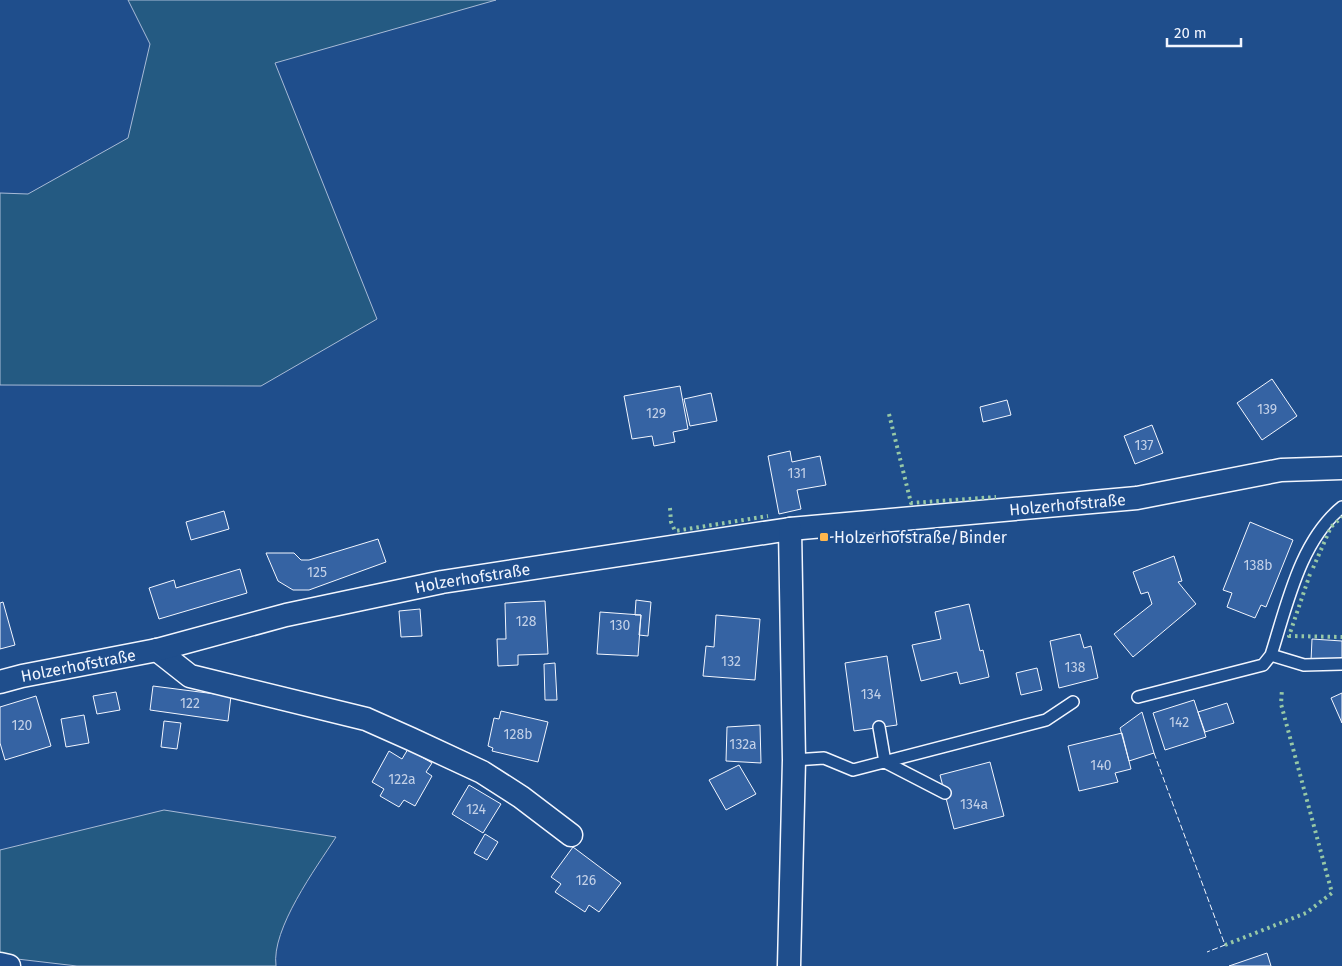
<svg xmlns="http://www.w3.org/2000/svg" width="1342" height="966" font-family="'Fira Sans',sans-serif">
  <rect width="100%" height="100%" fill="#1f4e8c"/>
  <!-- green -->
  <path fill="#245a82" stroke="#a8bbd7" d="M 128,0 L 496,0 L 275,63 L 377,319 L 261,386 L 0,385 L 0,193 L 28,194 L 128,138 L 150,44 Z
    M 164,810 L 336,837 C 316,868 271,929 276,966 L 77,966 L 0,957 L 0,850 Z"/>
  <!-- building -->
  <path fill="#3563a3" stroke="#f2f6ff" d="M 1272,379 L 1297,416 L 1262,440 L 1237,403 Z
    M 680,386 L 688,429 L 673,432 L 675,442 L 654,446 L 652,436 L 632,439 L 624,396 Z
    M 711,393 L 717,421 L 690,426 L 684,399 Z
    M 1007,400 L 1011,415 L 983,422 L 980,407 Z
    M 1152,425 L 1163,453 L 1135,464 L 1124,436 Z
    M 790,451 L 792,462 L 820,456 L 826,485 L 797,490 L 801,509 L 779,514 L 768,456 Z
    M 224,511 L 229,529 L 191,540 L 186,522 Z
    M 1250,522 L 1293,540 L 1266,607 L 1261,605 L 1255,618 L 1227,607 L 1232,593 L 1223,590 Z
    M 378,539 L 386,562 L 309,590 L 293,590 L 278,581 L 266,553 L 294,553 L 301,560 L 309,560 Z
    M 1174,556 L 1182,581 L 1178,582 L 1196,604 L 1133,657 L 1114,634 L 1152,604 L 1148,592 L 1141,594 L 1133,572 Z
    M 240,569 L 247,593 L 159,619 L 149,588 L 174,580 L 176,588 Z
    M 636,600 L 651,602 L 648,636 L 639,635 L 641,615 L 635,615 Z
    M 545,601 L 548,654 L 518,655 L 518,665 L 498,666 L 497,639 L 506,639 L 505,603 Z
    M 3,602 L 15,645 L 0,649 L 0,603 Z
    M 969,604 L 980,651 L 983,650 L 989,677 L 960,684 L 957,672 L 921,681 L 912,645 L 941,639 L 935,612 Z
    M 420,609 L 422,636 L 401,637 L 399,611 Z
    M 600,612 L 641,615 L 638,656 L 597,654 Z
    M 716,615 L 760,619 L 755,680 L 703,676 L 706,646 L 714,647 Z
    M 1080,634 L 1084,648 L 1091,646 L 1098,678 L 1059,688 L 1050,641 Z
    M 1312,639 L 1342,641 L 1342,662 L 1311,661 Z
    M 887,656 L 897,725 L 854,731 L 845,663 Z
    M 555,663 L 557,700 L 545,700 L 544,664 Z
    M 1037,668 L 1042,690 L 1021,695 L 1016,673 Z
    M 153,686 L 231,696 L 228,721 L 150,710 Z
    M 116,692 L 120,710 L 97,714 L 93,696 Z
    M 1342,693 L 1342,723 L 1331,698 Z
    M 36,696 L 51,746 L 5,760 L 0,743 L 0,707 Z
    M 1194,700 L 1206,737 L 1165,750 L 1153,713 Z
    M 1227,703 L 1234,723 L 1205,732 L 1198,712 Z
    M 501,711 L 548,722 L 538,762 L 492,751 L 493,748 L 488,746 L 494,718 L 499,719 Z
    M 1142,712 L 1154,753 L 1129,761 L 1120,728 Z
    M 84,715 L 89,743 L 66,747 L 61,719 Z
    M 164,721 L 181,723 L 177,749 L 161,747 Z
    M 760,725 L 761,763 L 726,761 L 727,727 Z
    M 1122,733 L 1131,769 L 1115,773 L 1118,782 L 1079,791 L 1068,746 Z
    M 408,749 L 432,763 L 426,772 L 432,776 L 415,806 L 404,800 L 399,807 L 380,796 L 384,789 L 372,782 L 389,751 L 402,759 Z
    M 990,762 L 1004,816 L 954,829 L 940,775 Z
    M 739,765 L 756,794 L 726,810 L 709,780 Z
    M 469,785 L 501,804 L 483,833 L 452,814 Z
    M 485,834 L 498,842 L 487,860 L 474,853 Z
    M 573,847 L 621,883 L 599,912 L 589,905 L 585,912 L 555,892 L 561,884 L 551,877 Z
    M 1267,953 L 1271,966 L 1229,966 Z"/>
  <g fill="none" stroke-linecap="round" stroke-linejoin="round">
    <!-- lane casing -->
    <g stroke="#f2f6ff" stroke-width="14">
      <path id="lane" d="M 1271,655 L 1304,665 L 1342,664
        M 1138,697 L 1263,665 L 1271,655 C 1287,605 1300,541 1342,507
        M 879,727 L 885,762 L 945,793
        M 794,760 L 824,758 L 853,770 L 1046,720 L 1073,702"/>
    </g>
    <!-- street casing -->
    <g stroke="#f2f6ff" stroke-width="25">
      <g id="street">
        <path d="M 157,650 L 190,676 L 366,719 L 411,739 L 482,772 L 521,797 L 571,835"/>
        <path id="s1" d="M 0,682 L 22,676 L 157,650 L 286,615 L 442,582 L 790,529 L 1137,498 L 1281,470 L 1342,468"/>
        <path d="M 0,964 L 9,966"/>
        <path d="M 789,966 L 794,760 L 790,529"/>
      </g>
    </g>
    <!-- lane -->
    <use href="#lane" stroke="#1f4e8c" stroke-width="11"/>
    <!-- street -->
    <use href="#street" stroke="#1f4e8c" stroke-width="22"/>
    <!-- hedge -->
    <path stroke="#97c8a6" stroke-width="4" stroke-dasharray="2.5 4" stroke-linecap="butt" d="M 889,414 L 911,503 L 996,497
      M 670,508 L 671,522 L 675,531 L 768,516
      M 1313,568 L 1331,527 L 1342,517
      M 1310,574 L 1289,636 L 1342,637
      M 1225,945 L 1306,913 L 1332,893 L 1281,704 L 1282,689"/>
    <!-- fence -->
    <path stroke="#f2f6ff" stroke-width="1" stroke-dasharray="6 2.5" stroke-linecap="butt" d="M 1154,753 L 1225,945 L 1207,952"/>
  </g>
  <!-- markers -->
  <rect fill="#ffb74d" stroke="#1f4e8c" stroke-width="2" x="819" y="532" width="10" height="10" rx="2.5"/>
  <g text-anchor="middle" stroke-width="4" stroke-linejoin="round" paint-order="stroke">
    <!-- number labels -->
    <g font-size="14" fill="#c3d1e8">
      <text x="1267" y="414">139</text>
      <text x="656" y="418">129</text>
      <text x="1144" y="450">137</text>
      <text x="797" y="478">131</text>
      <text x="1258" y="570">138b</text>
      <text x="317" y="577">125</text>
      <text x="526" y="626">128</text>
      <text x="620" y="630">130</text>
      <text x="731" y="666">132</text>
      <text x="1075" y="672">138</text>
      <text x="871" y="699">134</text>
      <text x="190" y="708">122</text>
      <text x="1179" y="727">142</text>
      <text x="22" y="730">120</text>
      <text x="518" y="739">128b</text>
      <text x="743" y="749">132a</text>
      <text x="1101" y="770">140</text>
      <text x="402" y="784">122a</text>
      <text x="974" y="809">134a</text>
      <text x="476" y="814">124</text>
      <text x="586" y="885">126</text>
    </g>
    <!-- street labels -->
    <g font-size="16" fill="#f2f6ff" stroke="#1f4e8c">
      <text dy="6" stroke="none"><textPath href="#s1" startOffset="1084">Holzerhofstraße</textPath></text>
      <text dy="6" stroke="none"><textPath href="#s1" startOffset="484">Holzerhofstraße</textPath></text>
      <text dy="6" stroke="none"><textPath href="#s1" startOffset="80">Holzerhofstraße</textPath></text>
    </g>
    <!-- poi labels -->
    <g font-size="16" fill="#f2f6ff" stroke="#1f4e8c" text-anchor="start">
      <text x="834" y="543">Holzerhofstraße/Binder</text>
    </g>
  </g>
  <!-- scale -->
  <path d="M1167 38v8h74v-8" fill="none" stroke="#f2f6ff" stroke-width="2.5"/>
  <text x="1174" y="38" font-size="15" fill="#f2f6ff" stroke="#1f4e8c" stroke-width="4" paint-order="stroke">20 m</text>
</svg>
